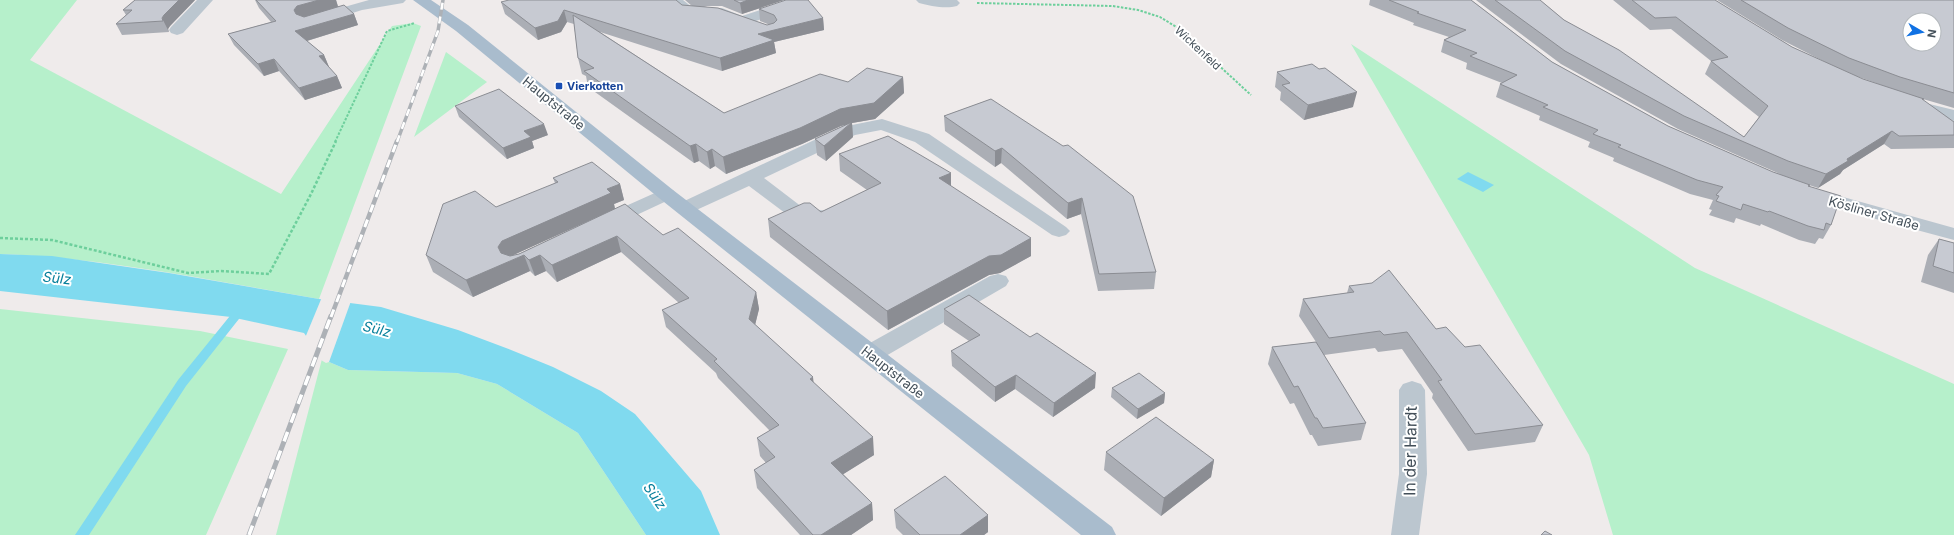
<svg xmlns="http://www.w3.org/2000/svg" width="1954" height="535" font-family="Inter,sans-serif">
  <rect width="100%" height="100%" fill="#efebeb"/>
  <!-- green -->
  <path fill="#b6f0cb" d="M 0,0 L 77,0 L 30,60 L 281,194 L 392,26 L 413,23 L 421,26 L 319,299 C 214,281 107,258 0,254 Z
    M 1351,44 L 1695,268 L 1954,384 L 1954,535 L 1613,535 L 1589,455 Z
    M 446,52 L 487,82 L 414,137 Z
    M 0,309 L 200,331 L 288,349 L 206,535 L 0,535 Z
    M 322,359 L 348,370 L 457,373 L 497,384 L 578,433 L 646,535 L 276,535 Z"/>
  <!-- water -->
  <path fill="#80daef" d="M 1468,172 L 1494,185 L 1483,192 L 1457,179 Z
    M 0,254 L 52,256 L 169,273 L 319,299 L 381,307 L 458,330 L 506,348 L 553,367 L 601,391 L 635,414 L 701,491 L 720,535 L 646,535 L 578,433 L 497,384 L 457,373 L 348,370 L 322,359 L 304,333 L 231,317 L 0,291 Z"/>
  <!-- pier -->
  <path fill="#efebeb" d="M 322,297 L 351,301 L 329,362 L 326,363 L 321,360 L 305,338 Z"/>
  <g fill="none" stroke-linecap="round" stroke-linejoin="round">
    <!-- stream -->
    <path fill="#80daef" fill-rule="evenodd" d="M 242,305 L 246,306 L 247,308 L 246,310 L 186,386 L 89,535 L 75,535 L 178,380 L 238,306 Z"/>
    <!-- path-far1 -->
    <path stroke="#6dcf9c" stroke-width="2" stroke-dasharray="2.5 1.5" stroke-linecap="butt" d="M 977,3 L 1113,6 L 1138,10 L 1160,17 L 1178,28 L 1251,95
      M 335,142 L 387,31 L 415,23"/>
    <!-- path -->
    <path stroke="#6dcf9c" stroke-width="2.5" stroke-dasharray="3 2" stroke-linecap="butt" d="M 0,238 L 52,240 L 188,273 L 221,271 L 269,274 L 311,194 L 336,141"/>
    <!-- minor -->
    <path fill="#bbc6cf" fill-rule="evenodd" d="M 197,0 L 213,0 L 183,33 L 177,35 L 171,33 L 169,30 L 171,27 Z
      M 369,0 L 406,0 L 403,3 L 362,10 L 321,23 L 316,21 L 313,18 L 316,15 Z
      M 665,0 L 683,0 L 693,8 L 722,8 L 742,16 L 787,1 L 792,3 L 795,6 L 792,9 L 741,26 L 720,18 L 684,15 Z
      M 916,0 L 957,0 L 960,3 L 957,6 C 946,9 930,6 919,3 Z
      M 1913,100 L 1954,110 L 1954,121 L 1907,109 L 1904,105 L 1907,101 Z
      M 882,119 L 929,134 L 1066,227 L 1070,231 L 1066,235 L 1059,237 L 1052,235 L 915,142 L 881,130 L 855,135 L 764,178 L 802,207 L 826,211 L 829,215 L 826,219 L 819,221 L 789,216 L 749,186 L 692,212 L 685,214 L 678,212 L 675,208 L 678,204 L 842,127 Z
      M 666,188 L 673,190 L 676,194 L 673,198 L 613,226 L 606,228 L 599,226 L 596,222 L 599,218 Z
      M 1811,188 L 1954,228 L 1954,240 L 1831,207 L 1804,198 L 1801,194 L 1804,190 Z
      M 998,274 L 1006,276 L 1009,281 L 1006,286 L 879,360 L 870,362 L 861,360 L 858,354 L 861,348 L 990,276 Z
      M 1412,381 L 1421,384 L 1425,390 L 1427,474 L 1419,535 L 1391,535 L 1399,474 L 1399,390 L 1403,384 Z"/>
    <!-- major -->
    <path fill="#a9bccd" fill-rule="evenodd" d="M 413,0 L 431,0 L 468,25 L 673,190 L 1112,527 L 1116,535 L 1081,535 L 659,198 L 456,31 Z"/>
    <!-- rail-far2 casing -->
    <g stroke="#adb1b6" stroke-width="3.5">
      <path id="rail-far2" d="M 397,142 L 438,31 L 443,0"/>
    </g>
    <!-- rail-far1 casing -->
    <g stroke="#adb1b6" stroke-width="4.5">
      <path id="rail-far1" d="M 331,317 L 397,141"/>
    </g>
    <!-- rail casing -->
    <g stroke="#adb1b6" stroke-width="5">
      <path id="rail" d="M 249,535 L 331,316"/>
    </g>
    <!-- rail-far2 -->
    <use href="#rail-far2" stroke="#fff" stroke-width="2.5" stroke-dasharray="7" stroke-linecap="butt"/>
    <!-- rail-far1 -->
    <use href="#rail-far1" stroke="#fff" stroke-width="3" stroke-dasharray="8" stroke-linecap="butt"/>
    <!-- rail -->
    <use href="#rail" stroke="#fff" stroke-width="3.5" stroke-dasharray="10" stroke-linecap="butt"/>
  </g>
  <!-- wall -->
  <path fill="#abaeb5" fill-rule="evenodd" d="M 135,0 L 195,0 L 170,26 L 168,29 L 169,32 L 122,35 L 116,24 L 126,15 L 123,10 Z
    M 255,0 L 336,0 L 338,6 L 354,14 L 358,25 L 307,41 L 324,55 L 329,67 L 328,67 L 337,76 L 342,88 L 305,100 L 279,71 L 264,76 L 234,45 L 228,34 L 271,22 L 259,8 Z
    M 685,0 L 784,0 L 742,14 L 722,6 L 704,6 L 767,25 L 770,25 L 760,21 L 759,9 L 823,18 L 824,30 L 774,42 L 776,53 L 722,71 L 600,32 L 724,113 L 848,82 L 903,77 L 904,93 L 875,119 L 852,123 L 853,137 L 826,161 L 817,155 L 815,139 L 847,124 L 841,126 L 802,144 L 726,174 L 715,166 L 710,169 L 699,161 L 694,163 L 588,87 L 586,76 L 582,74 L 578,58 L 574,24 L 567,22 L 561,32 L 538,40 L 505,14 L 501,2 L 682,5 L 692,6 Z
    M 1370,0 L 1471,0 L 1552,62 L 1668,126 L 1773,172 L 1780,174 L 1678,129 L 1561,64 L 1476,0 L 1540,0 L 1564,20 L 1744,137 L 1759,117 L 1705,74 L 1711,61 L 1671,29 L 1650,30 L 1613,0 L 1715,0 L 1792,47 L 1829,64 L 1782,40 L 1717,0 L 1954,0 L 1954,108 L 1916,97 L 1924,99 L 1923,101 L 1954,122 L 1954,148 L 1891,149 L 1884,144 L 1843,170 L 1840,174 L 1818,188 L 1809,185 L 1809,186 L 1831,225 L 1823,239 L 1819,238 L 1815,244 L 1799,240 L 1761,224 L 1760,226 L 1736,218 L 1734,223 L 1709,215 L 1712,210 L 1709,209 L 1713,200 L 1690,194 L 1613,161 L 1614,158 L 1588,147 L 1590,142 L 1539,120 L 1540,116 L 1496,97 L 1500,84 L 1502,83 L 1466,69 L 1467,63 L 1441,52 L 1444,40 L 1449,37 L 1413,25 L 1414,23 L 1369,5 ZM 1853,75 L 1879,84 L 1863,79 Z
    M 1277,72 L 1353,107 L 1304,120 L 1280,100 L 1281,92 L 1275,87 Z
    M 991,99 L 1156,272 L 1154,289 L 1098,291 L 1081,214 L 1067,219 L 1001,163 L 995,167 L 945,131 L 944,116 Z
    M 455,106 L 548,135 L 532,141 L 534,148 L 507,159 L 459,117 Z
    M 839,154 L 951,173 L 951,186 L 1031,256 L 1000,273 L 989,275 L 888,330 L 770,237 L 768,219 L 821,212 L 867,190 L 840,171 Z
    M 553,178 L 620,184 L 624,200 L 614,204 L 615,209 L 663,235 L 756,292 L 759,309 L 755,325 L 813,377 L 813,382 L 874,455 L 843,474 L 872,503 L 873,520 L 851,535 L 800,535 L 757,488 L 754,470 L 766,463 L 760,456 L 757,438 L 770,431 L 718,378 L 716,373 L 666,327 L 662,310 L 679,303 L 621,252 L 557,282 L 546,271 L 535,276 L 530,271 L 473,297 L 433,272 L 426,255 L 555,183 ZM 597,217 L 519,254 L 513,255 Z
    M 1939,239 L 1954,243 L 1954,293 L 1921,282 L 1928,255 Z
    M 1349,286 L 1436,329 L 1465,347 L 1543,425 L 1535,442 L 1468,451 L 1432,398 L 1433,394 L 1402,349 L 1378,352 L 1375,348 L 1324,355 L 1366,423 L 1361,440 L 1318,446 L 1312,435 L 1310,435 L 1294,403 L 1290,404 L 1268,364 L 1272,347 L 1316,342 L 1299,316 L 1303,299 L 1347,293 Z
    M 944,309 L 1095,388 L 1053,417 L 1015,389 L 995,402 L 952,366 L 951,351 L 969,341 L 944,324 Z
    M 1112,388 L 1165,393 L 1164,403 L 1137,419 L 1111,397 Z
    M 1106,452 L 1214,460 L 1211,477 L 1161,516 L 1104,470 Z
    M 894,510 L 988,515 L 988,532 L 984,535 L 903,535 L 896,528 Z"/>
  <!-- shaded-wall -->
  <path fill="#8b8d93" d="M 179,0 L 195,0 L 170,26 L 168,29 L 169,32 L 162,18 L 164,15 Z
    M 319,0 L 336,0 L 338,7 L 299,21 L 294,10 L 297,6 Z
    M 748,0 L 784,0 L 742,14 L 740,3 Z
    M 564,10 L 567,22 L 561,32 L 538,40 L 535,28 Z
    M 354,14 L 358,25 L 300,43 L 295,31 Z
    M 823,18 L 824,30 L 774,42 L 776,53 L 722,71 L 720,58 L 758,34 Z
    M 324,55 L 329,67 L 324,68 L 319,56 Z
    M 274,59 L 279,71 L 264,76 L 258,64 Z
    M 337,76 L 342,88 L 305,100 L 299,88 Z
    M 903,77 L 904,93 L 875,119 L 852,123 L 853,137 L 826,161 L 824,146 L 850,124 L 841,126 L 802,144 L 726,174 L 723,157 Z
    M 1357,92 L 1353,107 L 1304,120 L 1308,105 Z
    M 544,124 L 548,135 L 532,141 L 534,148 L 507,159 L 503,148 L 524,131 Z
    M 1892,131 L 1884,144 L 1843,170 L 1840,174 L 1818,188 L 1826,174 L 1847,159 Z
    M 696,144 L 699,161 L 694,163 L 690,146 Z
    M 1002,148 L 1001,163 L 995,167 L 995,151 Z
    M 712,149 L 715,166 L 710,169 L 707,152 Z
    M 951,173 L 951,190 L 939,178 Z
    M 620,184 L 624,200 L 614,204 L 615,209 L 507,258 L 504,263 L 498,247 L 502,241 L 607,189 Z
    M 1082,198 L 1081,214 L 1067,219 L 1068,203 Z
    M 617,236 L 621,252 L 557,282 L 552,265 Z
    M 1031,238 L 1031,256 L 1000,273 L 989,275 L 888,330 L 887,311 L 989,256 Z
    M 524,255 L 530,271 L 473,297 L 466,280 Z
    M 540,255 L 546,271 L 535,276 L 529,260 Z
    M 756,292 L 759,309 L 752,337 L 749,319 Z
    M 1096,373 L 1095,388 L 1053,417 L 1054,403 Z
    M 1016,375 L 1015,389 L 995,402 L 995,387 Z
    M 813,377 L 815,395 L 810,379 Z
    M 1165,393 L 1164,403 L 1137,419 L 1138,409 Z
    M 873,437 L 874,455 L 834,480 L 831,463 Z
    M 1214,460 L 1211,477 L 1161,516 L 1164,498 Z
    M 872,503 L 873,520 L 851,535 L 821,535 Z
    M 988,515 L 988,532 L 984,535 L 960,535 Z"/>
  <!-- building -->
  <path fill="#c7cad2" stroke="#8b8d93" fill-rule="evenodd" d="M 135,0 L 179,0 L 164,15 L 162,18 L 163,21 L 116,24 L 132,10 L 123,10 Z
    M 256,0 L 319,0 L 297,6 L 294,10 L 296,14 L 304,17 L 344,5 L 354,14 L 295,31 L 324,55 L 319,56 L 337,76 L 299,88 L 274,59 L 258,64 L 228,34 L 276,21 Z
    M 509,0 L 676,0 L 682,5 L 718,8 L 767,25 L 774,23 L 777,20 L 774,15 L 759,9 L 786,0 L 808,0 L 823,18 L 758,34 L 774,40 L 720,58 L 564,10 L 558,21 L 535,28 L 501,2 Z
    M 734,0 L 748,0 L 740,3 Z
    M 1389,0 L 1471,0 L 1552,62 L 1668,126 L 1773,172 L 1810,185 L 1808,186 L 1841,196 L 1831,225 L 1826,223 L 1824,230 L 1808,226 L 1769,211 L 1768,212 L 1743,204 L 1741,210 L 1716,201 L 1719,196 L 1716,195 L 1723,187 L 1697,180 L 1618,147 L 1621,145 L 1593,134 L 1598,130 L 1543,107 L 1548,105 L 1500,84 L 1517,75 L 1470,56 L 1477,53 L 1444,40 L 1466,30 L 1417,13 L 1419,12 Z
    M 1495,0 L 1540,0 L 1564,20 L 1619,50 L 1744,137 L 1768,106 L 1711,61 L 1728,57 L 1676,17 L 1655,18 L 1632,0 L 1715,0 L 1792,47 L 1863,79 L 1924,99 L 1922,99 L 1954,122 L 1954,135 L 1899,136 L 1892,131 L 1847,159 L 1848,161 L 1826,174 L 1788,161 L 1684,116 L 1565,51 Z
    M 1741,0 L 1954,0 L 1954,93 L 1900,77 L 1849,58 L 1788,28 ZM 1910,20 L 1934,20 L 1934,44 L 1910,44 Z
    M 573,15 L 724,113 L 820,74 L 848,82 L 867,68 L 903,77 L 874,103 L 840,109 L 800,128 L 723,157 L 712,149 L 707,152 L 696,144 L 690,146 L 584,71 L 594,68 L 578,58 Z
    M 1312,64 L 1319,69 L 1325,68 L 1357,92 L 1308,105 L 1282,85 L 1290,83 L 1277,72 Z
    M 499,89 L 544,124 L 524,131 L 531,137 L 503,148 L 455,106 Z
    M 991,99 L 1063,146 L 1068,145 L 1133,196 L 1156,272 L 1099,274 L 1082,198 L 1068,203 L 1002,148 L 995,151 L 944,116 Z
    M 852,122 L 824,146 L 815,139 Z
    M 888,136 L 951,173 L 939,178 L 1031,238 L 1001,255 L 989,256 L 887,311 L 768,219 L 804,203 L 810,203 L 821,212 L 881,183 L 839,154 Z
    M 592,162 L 620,184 L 607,189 L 611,193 L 502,241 L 498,247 L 501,253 L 510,256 L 519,254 L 625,204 L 663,235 L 678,228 L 756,292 L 749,319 L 813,377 L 810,379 L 873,437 L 831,463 L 872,503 L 821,535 L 813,535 L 754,470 L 775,457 L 757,438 L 779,425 L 714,361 L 717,359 L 662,310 L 689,298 L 617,236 L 552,265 L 540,255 L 529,260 L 524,255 L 466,280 L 426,255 L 443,204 L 475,191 L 496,207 L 558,182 L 553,178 Z
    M 1939,239 L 1954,243 L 1954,273 L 1933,266 Z
    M 1389,270 L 1436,329 L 1446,327 L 1465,347 L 1480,345 L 1543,425 L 1475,434 L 1438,381 L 1442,380 L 1407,332 L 1384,335 L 1380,331 L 1329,338 L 1303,299 L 1354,292 L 1349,286 L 1372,283 Z
    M 969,295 L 1030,337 L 1037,333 L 1096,373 L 1054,403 L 1016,375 L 995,387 L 951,351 L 980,335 L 944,309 Z
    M 1316,342 L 1366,423 L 1323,428 L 1317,418 L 1315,418 L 1298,386 L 1294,387 L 1272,347 Z
    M 1139,373 L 1165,393 L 1138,409 L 1112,388 Z
    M 1156,417 L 1214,460 L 1164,498 L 1106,452 Z
    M 945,476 L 988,515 L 960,535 L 920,535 L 894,510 Z
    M 1545,531 L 1552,535 L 1541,535 Z"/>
  <!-- markers -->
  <rect fill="#1a4fb4" stroke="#fff" stroke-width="1.5" x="555" y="82" width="8" height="8" rx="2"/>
  <g text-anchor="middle" stroke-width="4" stroke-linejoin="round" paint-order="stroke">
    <!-- far-street labels -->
    <g font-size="11" fill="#434f59" stroke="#fff">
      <text transform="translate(1198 48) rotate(43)" y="4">Wickenfeld</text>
    </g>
    <!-- far-transit labels -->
    <g font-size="11" font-weight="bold" fill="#164399" stroke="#fff" text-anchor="start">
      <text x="567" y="90">Vierkotten</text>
    </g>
    <!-- street labels -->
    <g font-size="13" fill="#434f59" stroke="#fff">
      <text transform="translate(554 103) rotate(39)" y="5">Hauptstraße</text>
      <text transform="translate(1874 213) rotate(16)" y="5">Kösliner Straße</text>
      <text transform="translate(893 372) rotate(38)" y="5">Hauptstraße</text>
    </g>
    <!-- water labels -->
    <g font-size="14" font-style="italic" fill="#077f9b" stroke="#fff">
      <text transform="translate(57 278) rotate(6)" y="5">Sülz</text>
      <text transform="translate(377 329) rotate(14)" y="5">Sülz</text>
      <text transform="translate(655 496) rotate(55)" y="5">Sülz</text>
    </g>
    <!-- near-street labels -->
    <g font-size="16" fill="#434f59" stroke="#fff">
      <text transform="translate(1410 451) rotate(-89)" y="6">In der Hardt</text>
    </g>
  </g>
  <!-- north arrow -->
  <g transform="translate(1922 32) rotate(99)"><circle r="19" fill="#ffffff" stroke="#b4b9bd"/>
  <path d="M0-3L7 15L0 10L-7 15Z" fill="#1071e3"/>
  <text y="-6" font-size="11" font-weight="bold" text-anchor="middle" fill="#434f59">N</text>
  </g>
</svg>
